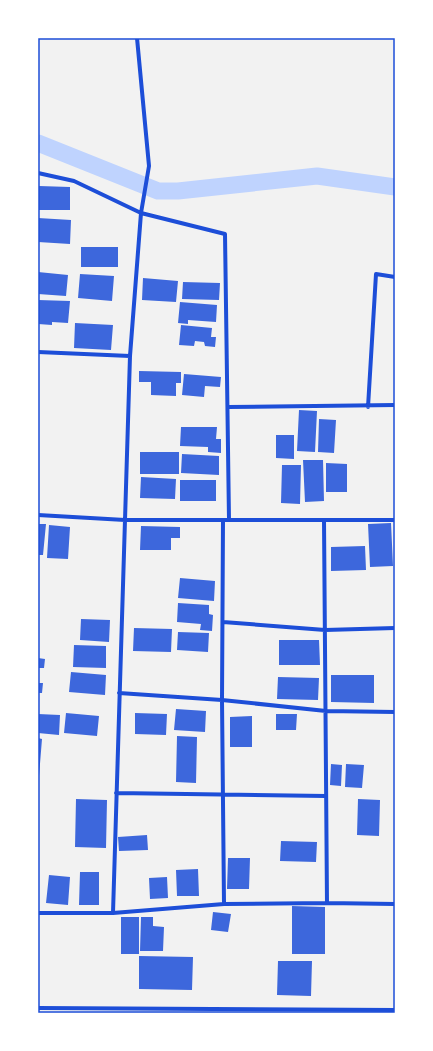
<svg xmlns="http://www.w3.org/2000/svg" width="433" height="1051" font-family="Spectral,serif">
  <rect width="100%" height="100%" fill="#f2f2f2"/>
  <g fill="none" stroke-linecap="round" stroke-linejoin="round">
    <!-- canal -->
    <path stroke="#bfd3fe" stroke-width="17" d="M 38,143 L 158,191 L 178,191 L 317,176 L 395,187"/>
  </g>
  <!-- building -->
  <path fill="#3d67dc" d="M 39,186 L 70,187 L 70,210 L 38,210 Z
    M 38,218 L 71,220 L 70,244 L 38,242 Z
    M 81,247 L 118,247 L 118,267 L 81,267 Z
    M 38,272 L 68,275 L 66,296 L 38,294 Z
    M 80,274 L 114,276 L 112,301 L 78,298 Z
    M 143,278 L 178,281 L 176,302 L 142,300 Z
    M 183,282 L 220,283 L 219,300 L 182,299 Z
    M 38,300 L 70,301 L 68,323 L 52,322 L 52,325 L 38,324 Z
    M 180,302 L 217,305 L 216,322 L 188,320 L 188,324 L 178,323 Z
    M 75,323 L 113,325 L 111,350 L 74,348 Z
    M 181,325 L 212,328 L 211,337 L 216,337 L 215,347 L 205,346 L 204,342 L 195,341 L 194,346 L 179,345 Z
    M 139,371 L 181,372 L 181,383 L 176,383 L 176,396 L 151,395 L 151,382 L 139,382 Z
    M 184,374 L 221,377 L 220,387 L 205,386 L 204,397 L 182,395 Z
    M 299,410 L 317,411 L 315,452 L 297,451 Z
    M 319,419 L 336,420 L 334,453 L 318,452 Z
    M 181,427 L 217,427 L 216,439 L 221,439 L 221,453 L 208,452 L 208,447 L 180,446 Z
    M 276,435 L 294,435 L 294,459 L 276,458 Z
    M 140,452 L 179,452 L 179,474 L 140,474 Z
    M 182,454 L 219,456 L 219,475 L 181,473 Z
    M 303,460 L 323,460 L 324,501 L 305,502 Z
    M 326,463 L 347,464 L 347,492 L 326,492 Z
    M 282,465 L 301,465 L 300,504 L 281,503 Z
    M 141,477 L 176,479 L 175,499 L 140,498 Z
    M 180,480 L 216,480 L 216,501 L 180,501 Z
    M 391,523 L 393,566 L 370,567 L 368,524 Z
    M 38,524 L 46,524 L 43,555 L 38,555 Z
    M 49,525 L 70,527 L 68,559 L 47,558 Z
    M 141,526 L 180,527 L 180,538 L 171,538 L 171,550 L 140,550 Z
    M 365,546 L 366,570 L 331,571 L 331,547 Z
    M 180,578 L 215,581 L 214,601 L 178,598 Z
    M 178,603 L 209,605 L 209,614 L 213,615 L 212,631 L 200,630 L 201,624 L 177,622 Z
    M 81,619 L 110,620 L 109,642 L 80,640 Z
    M 134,628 L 172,629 L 171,652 L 133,651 Z
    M 178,632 L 209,633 L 208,652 L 177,650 Z
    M 279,640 L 319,640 L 320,665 L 279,665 Z
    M 74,645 L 106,646 L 106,668 L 73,667 Z
    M 38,658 L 45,659 L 44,668 L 38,668 Z
    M 71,672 L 106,675 L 105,695 L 69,692 Z
    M 331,675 L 374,675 L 374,703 L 331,702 Z
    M 278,677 L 319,678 L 318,700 L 277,699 Z
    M 38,683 L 43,683 L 42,693 L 38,693 Z
    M 176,709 L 206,711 L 205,732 L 174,730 Z
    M 66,713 L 99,716 L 97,736 L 64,733 Z
    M 135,713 L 167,714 L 166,735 L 135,734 Z
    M 38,714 L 60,715 L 59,735 L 38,733 Z
    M 276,714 L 297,714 L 296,730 L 276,730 Z
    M 252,716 L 252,747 L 230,747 L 230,717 Z
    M 177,736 L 197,737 L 196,783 L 176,782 Z
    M 38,738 L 42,739 L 39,776 L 38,776 Z
    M 331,764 L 342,765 L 341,786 L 330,785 Z
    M 346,764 L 364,765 L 362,788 L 345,787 Z
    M 76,799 L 107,800 L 106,848 L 75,847 Z
    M 358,799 L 380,800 L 379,836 L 357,835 Z
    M 147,835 L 148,850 L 119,851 L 118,837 Z
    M 281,841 L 317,842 L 316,862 L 280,861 Z
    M 228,858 L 250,858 L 249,889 L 227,889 Z
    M 198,869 L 199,896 L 177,896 L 176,870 Z
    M 80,872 L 99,872 L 99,905 L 79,905 Z
    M 49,875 L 70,877 L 68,905 L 46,903 Z
    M 167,877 L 168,898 L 150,899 L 149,878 Z
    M 292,906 L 325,907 L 325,954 L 292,954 Z
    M 213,912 L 231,914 L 228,932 L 211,930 Z
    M 121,917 L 139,917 L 139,954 L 121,954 Z
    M 141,917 L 153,917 L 153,926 L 164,927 L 163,951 L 140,951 Z
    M 139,956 L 193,957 L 192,990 L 139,989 Z
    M 278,961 L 312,961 L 311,996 L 277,995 Z"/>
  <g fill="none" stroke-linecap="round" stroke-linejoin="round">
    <!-- minor -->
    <path stroke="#1d4ed8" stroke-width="4" d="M 38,173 L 74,181 L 141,213 L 225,234 L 229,520
      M 38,352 L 130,356
      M 228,407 L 395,405
      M 368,407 L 376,274 L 395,277
      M 38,515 L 125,520 L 395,520
      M 223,520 L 222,700 L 224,904
      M 324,520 L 327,903
      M 223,622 L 325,630 L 395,628
      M 119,693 L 222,700 L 326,711 L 395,712
      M 116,793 L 326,796
      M 38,913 L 113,913 L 224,904 L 327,903 L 395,904
      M 113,913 L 130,356 L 141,213 L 149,166 L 137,38
      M 38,1008 L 395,1010"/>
  </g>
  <!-- border -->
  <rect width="433" height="1051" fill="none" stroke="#ffffff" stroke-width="78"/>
  <rect x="39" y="39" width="355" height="973" fill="none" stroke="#1d4ed8" stroke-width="1.5"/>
</svg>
